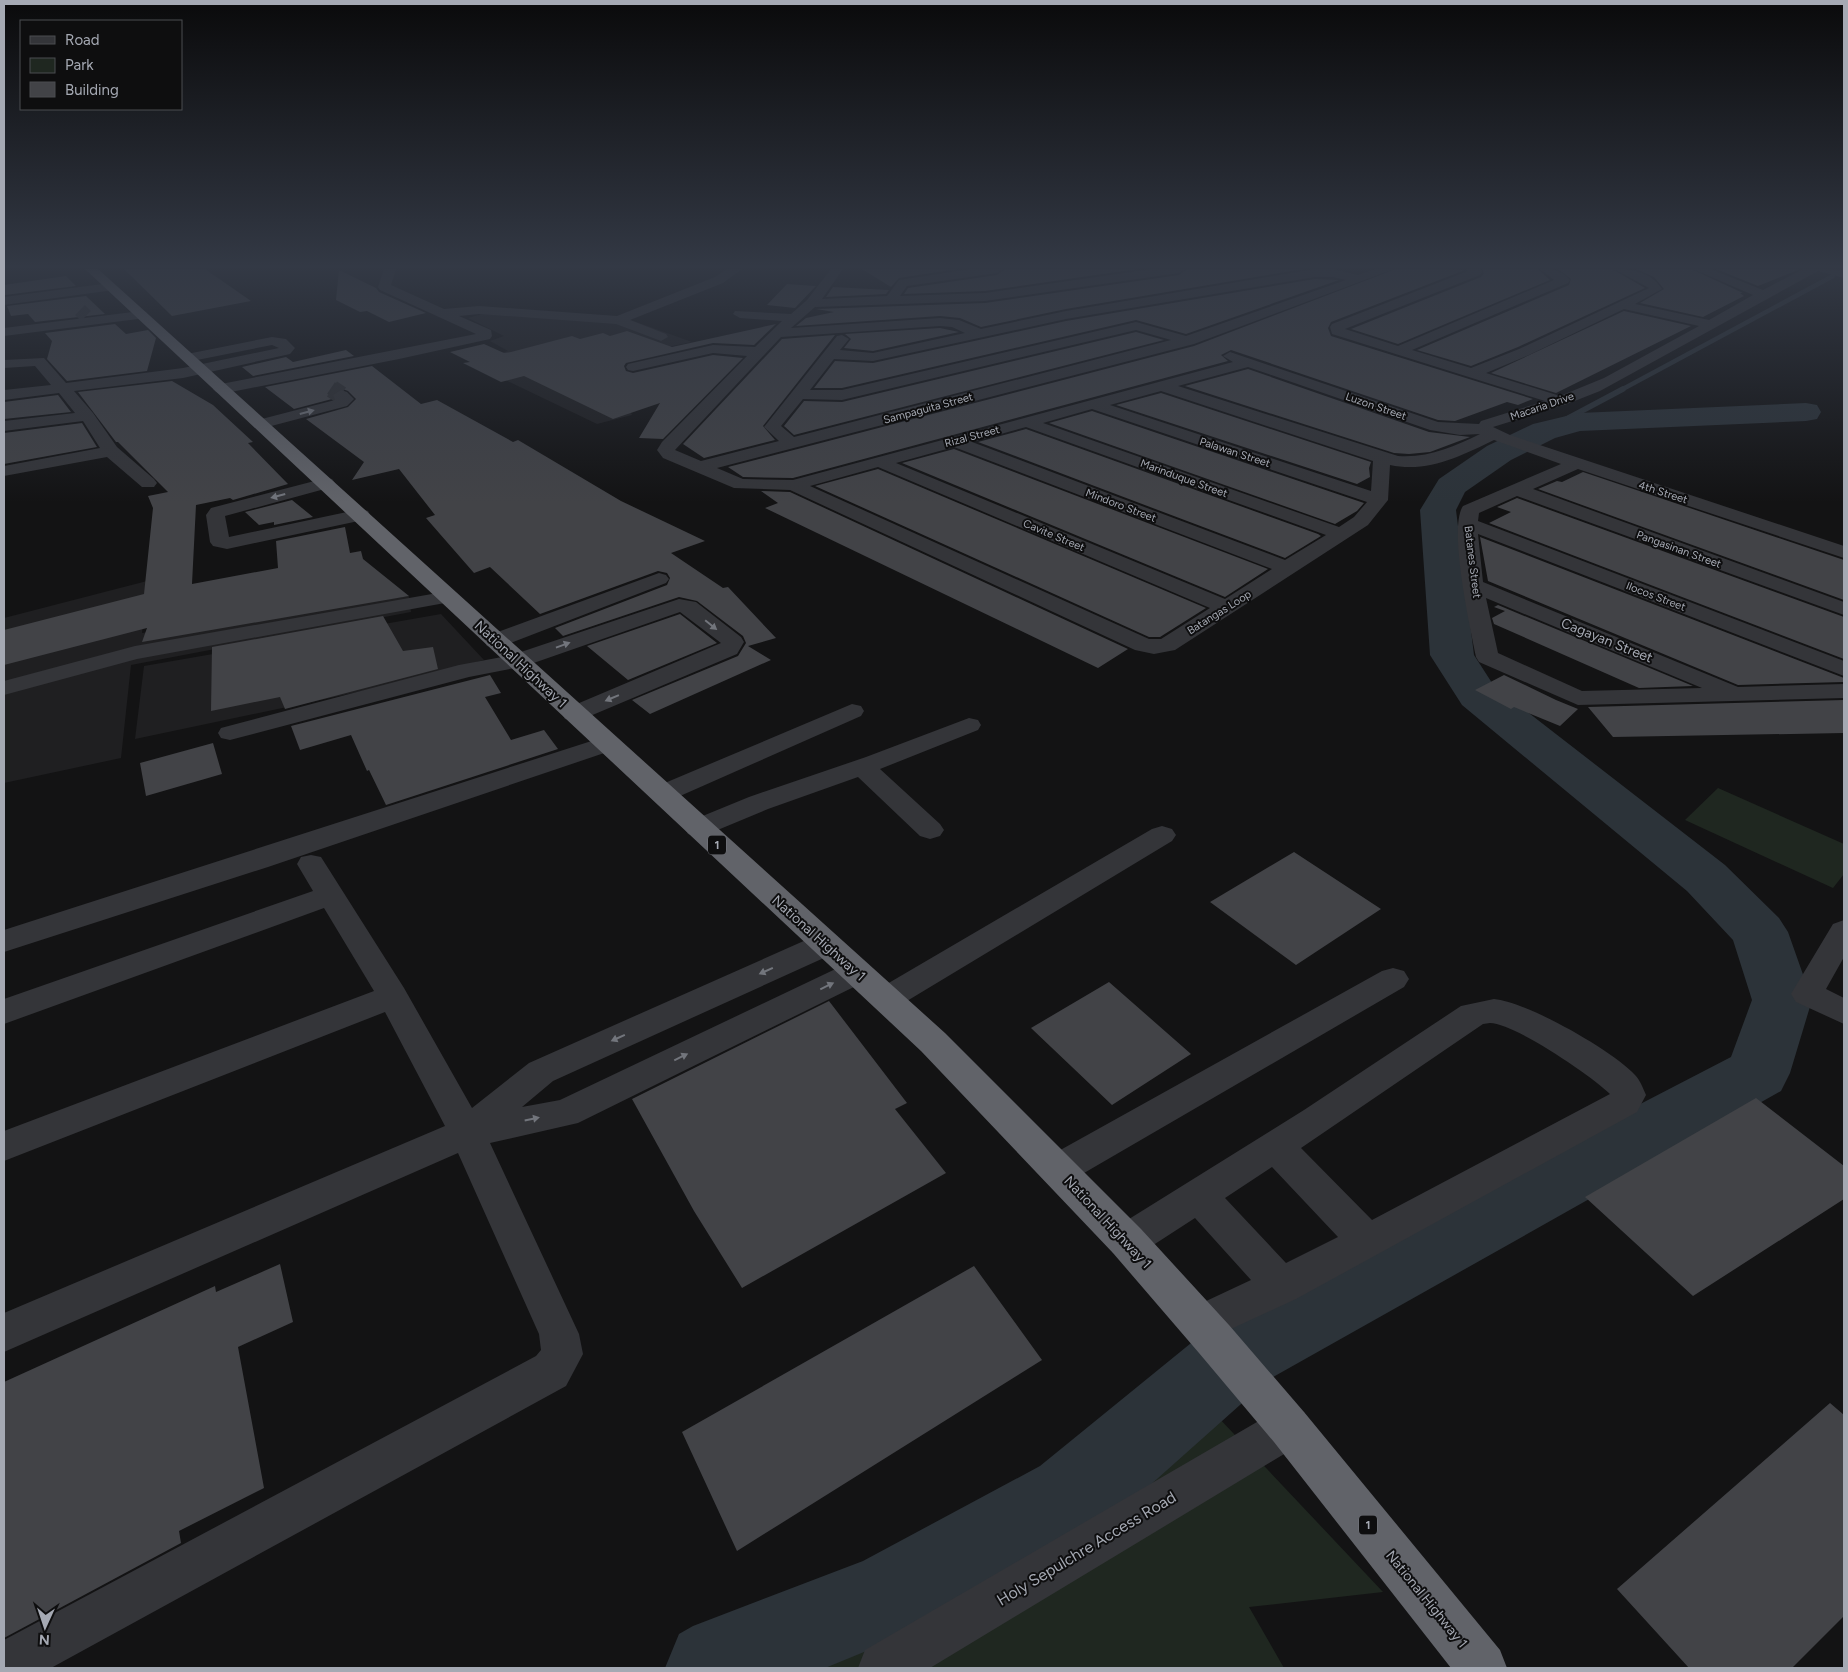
<svg xmlns="http://www.w3.org/2000/svg" width="1848" height="1672" font-family="Figtree,sans-serif">
  <rect width="100%" height="100%" fill="#131314"/>
  <!-- built -->
  <path fill="#1f1f21" d="M 489,312 L 628,319 L 692,342 L 608,359 L 632,415 L 597,424 L 468,362 L 508,351 L 490,341 L 504,336 L 468,318 Z
    M 147,581 L 142,633 L 409,596 L 411,612 L 131,665 L 121,758 L 4,783 L 4,618 Z
    M 441,614 L 484,660 L 401,683 L 135,739 L 144,666 Z"/>
  <!-- green -->
  <path fill="#1f2720" d="M 1718,788 L 1844,844 L 1844,874 L 1833,888 L 1685,820 Z
    M 1217,1416 L 1383,1592 L 1249,1607 L 1284,1668 L 798,1668 L 1067,1553 Z"/>
  <g fill="none" stroke-linecap="round" stroke-linejoin="round">
    <!-- stream-far1 -->
    <path stroke="#2c3339" stroke-width="4.5" d="M 1621,390 L 1833,276"/>
    <!-- stream -->
    <path stroke="#2c3339" stroke-width="5.5" d="M 1544,431 L 1623,389"/>
    <!-- river -->
    <path fill="#2c3339" fill-rule="evenodd" d="M 1806,403 L 1817,405 L 1821,412 L 1817,419 L 1806,421 L 1580,431 L 1555,438 L 1511,460 L 1465,492 L 1456,510 L 1474,655 L 1494,686 L 1725,865 L 1779,918 L 1788,932 L 1812,1000 L 1790,1073 L 1781,1091 L 1268,1380 L 1102,1528 L 920,1629 L 825,1668 L 665,1668 L 679,1634 L 693,1626 L 863,1561 L 1040,1466 L 1212,1326 L 1731,1057 L 1752,1000 L 1733,940 L 1687,891 L 1462,705 L 1430,655 L 1420,510 L 1439,479 L 1487,446 L 1533,424 L 1579,413 Z"/>
  </g>
  <!-- building -->
  <path fill="#424347" d="M 124,269 L 205,269 L 251,301 L 172,316 Z
    M 862,269 L 957,269 L 899,278 L 891,287 Z
    M 1005,269 L 1137,269 L 985,291 L 904,294 L 908,288 L 997,275 Z
    M 1187,269 L 1303,269 L 1066,309 L 981,327 L 960,318 L 940,316 L 796,326 L 806,318 L 834,312 L 816,309 L 985,303 L 1179,275 Z
    M 1396,269 L 1465,270 L 1331,322 L 1328,328 L 1331,336 L 1533,399 L 1518,405 L 1507,402 L 1455,421 L 1438,420 L 1231,350 L 1221,355 L 1228,361 L 793,478 L 743,477 L 728,467 L 1194,346 Z
    M 1482,269 L 1538,269 L 1550,280 L 1398,344 L 1351,329 L 1481,277 L 1484,273 Z
    M 1558,269 L 1612,269 L 1645,288 L 1518,347 L 1471,366 L 1417,350 L 1569,285 L 1571,279 Z
    M 1636,269 L 1691,269 L 1743,293 L 1740,293 L 1744,296 L 1703,317 L 1640,303 L 1664,289 L 1654,277 Z
    M 1716,269 L 1798,269 L 1798,270 L 1758,286 Z
    M 339,270 L 376,288 L 379,292 L 426,313 L 389,322 L 367,311 L 360,312 L 336,300 Z
    M 66,276 L 76,286 L 5,295 L 4,285 Z
    M 1315,279 L 1339,280 L 1186,334 L 1136,320 L 842,388 L 814,388 L 835,361 L 873,363 L 1066,321 Z
    M 787,284 L 816,286 L 795,308 L 767,305 Z
    M 833,287 L 889,290 L 886,294 L 826,297 Z
    M 86,296 L 105,314 L 35,322 L 28,314 L 11,316 L 7,306 Z
    M 1624,311 L 1691,326 L 1556,393 L 1491,373 Z
    M 115,324 L 126,334 L 148,330 L 156,338 L 147,371 L 67,381 L 47,359 L 52,341 L 45,333 Z
    M 776,324 L 754,345 L 713,343 L 626,363 L 624,366 L 626,371 L 633,373 L 713,355 L 743,358 L 663,439 L 639,438 L 660,403 L 613,419 L 524,376 L 501,382 L 463,363 L 470,362 L 450,352 L 484,344 L 504,353 L 511,352 L 572,336 L 580,339 L 603,333 L 610,336 L 627,331 L 672,347 Z
    M 940,328 L 959,332 L 873,351 L 844,348 L 851,339 L 845,334 Z
    M 1136,332 L 1164,340 L 794,435 L 784,426 L 804,401 L 842,402 Z
    M 835,335 L 763,426 L 775,440 L 704,458 L 683,444 L 782,339 Z
    M 346,350 L 354,356 L 253,376 L 242,367 L 286,357 L 293,362 Z
    M 372,366 L 421,404 L 437,400 L 513,442 L 518,440 L 621,501 L 705,541 L 671,553 L 723,588 L 728,587 L 776,638 L 748,646 L 771,660 L 650,714 L 632,700 L 738,656 L 746,643 L 743,636 L 697,601 L 679,597 L 563,636 L 555,628 L 667,585 L 670,578 L 667,573 L 658,571 L 540,614 L 490,567 L 474,573 L 426,518 L 435,515 L 399,469 L 352,480 L 364,462 L 306,419 L 348,407 L 356,399 L 348,391 L 340,388 L 331,394 L 332,399 L 294,409 L 265,387 Z
    M 1248,369 L 1429,432 L 1470,437 L 1430,452 L 1409,454 L 1394,453 L 1185,386 Z
    M 172,381 L 213,405 L 253,442 L 248,443 L 288,484 L 233,500 L 230,498 L 196,505 L 192,584 L 278,568 L 276,541 L 345,527 L 350,553 L 361,551 L 363,559 L 409,596 L 142,642 L 147,628 L 4,665 L 4,630 L 144,594 L 153,508 L 148,496 L 168,492 L 118,442 L 116,442 L 78,392 Z
    M 1161,393 L 1371,462 L 1369,468 L 1370,477 L 1357,484 L 1116,405 Z
    M 58,395 L 71,412 L 4,419 L 4,402 Z
    M 1092,411 L 1364,503 L 1357,511 L 1335,524 L 1049,423 Z
    M 82,423 L 97,447 L 4,464 L 4,433 Z
    M 1026,429 L 1318,534 L 1321,536 L 1285,558 L 978,442 Z
    M 954,449 L 1268,569 L 1225,597 L 902,463 Z
    M 878,469 L 1206,608 L 1160,637 L 1149,637 L 815,486 Z
    M 1583,472 L 1844,560 L 1844,600 L 1538,489 L 1557,481 L 1562,482 Z
    M 761,491 L 790,492 L 1128,649 L 1098,668 L 765,508 L 778,503 Z
    M 1517,498 L 1844,617 L 1844,659 L 1489,523 L 1511,512 L 1497,507 Z
    M 292,500 L 313,517 L 274,525 L 274,522 L 259,525 L 245,512 Z
    M 1480,537 L 1844,678 L 1844,682 L 1738,685 L 1488,581 Z
    M 1498,605 L 1693,686 L 1639,688 L 1494,624 L 1492,618 L 1505,611 L 1494,607 Z
    M 680,614 L 717,643 L 628,680 L 587,646 Z
    M 383,616 L 403,651 L 433,647 L 438,669 L 285,709 L 280,697 L 211,711 L 212,647 Z
    M 490,675 L 501,693 L 485,697 L 511,740 L 544,730 L 558,749 L 386,805 L 369,770 L 367,771 L 351,735 L 300,750 L 291,726 Z
    M 1504,675 L 1556,700 L 1578,709 L 1560,726 L 1514,707 L 1511,709 L 1475,690 Z
    M 1844,700 L 1844,733 L 1613,737 L 1588,707 Z
    M 213,743 L 222,774 L 146,796 L 140,763 Z
    M 1294,852 L 1381,909 L 1296,965 L 1210,902 Z
    M 1109,982 L 1191,1054 L 1112,1105 L 1031,1028 Z
    M 829,1001 L 907,1103 L 895,1109 L 946,1173 L 742,1288 L 694,1211 L 632,1099 Z
    M 1756,1098 L 1844,1166 L 1844,1199 L 1693,1296 L 1585,1197 Z
    M 280,1264 L 293,1322 L 238,1347 L 264,1488 L 179,1531 L 181,1543 L 4,1638 L 4,1382 L 215,1286 L 216,1292 Z
    M 974,1266 L 1042,1360 L 737,1551 L 682,1432 Z
    M 1830,1403 L 1844,1415 L 1844,1616 L 1792,1668 L 1689,1668 L 1617,1589 Z"/>
  <g fill="none" stroke-linecap="round" stroke-linejoin="round">
    <!-- minor-tunnel-far1 -->
    <path stroke="#303134" stroke-width="14" stroke-dasharray="14 7" stroke-linecap="butt" d="M 80,310 L 86,316
      M 331,388 L 334,390"/>
    <!-- minor-tunnel -->
    <path stroke="#303134" stroke-width="18" stroke-dasharray="18 9" stroke-linecap="butt" d="M 332,389 L 341,395"/>
    <!-- minor -->
    <path fill="#343539" fill-rule="evenodd" d="M 384,269 L 396,269 L 391,285 L 444,309 L 479,306 L 617,316 L 715,277 L 727,269 L 742,269 L 723,283 L 630,320 L 666,334 L 668,337 L 661,341 L 616,324 L 479,314 L 459,316 L 491,330 L 492,336 L 490,339 L 399,359 L 221,394 L 216,392 L 213,389 L 221,384 L 476,334 L 380,290 L 378,287 Z
      M 831,269 L 843,269 L 822,299 L 887,296 L 899,280 L 971,269 L 1003,269 L 997,273 L 907,286 L 900,296 L 985,293 L 1152,269 L 1185,269 L 1179,273 L 985,301 L 815,307 L 791,328 L 940,318 L 959,320 L 981,329 L 1066,311 L 1315,269 L 1333,269 L 1358,275 L 1376,269 L 1394,269 L 1194,344 L 717,468 L 743,479 L 793,480 L 1233,362 L 1223,356 L 1230,352 L 1438,422 L 1479,424 L 1481,421 L 1545,401 L 1332,334 L 1330,327 L 1332,324 L 1468,271 L 1467,269 L 1480,269 L 1482,272 L 1480,275 L 1345,329 L 1398,346 L 1554,280 L 1540,269 C 1552,269 1562,270 1570,280 L 1568,283 L 1412,350 L 1471,368 L 1519,349 L 1649,288 L 1614,269 C 1633,269 1651,272 1662,289 L 1635,304 L 1709,320 L 1753,295 L 1693,269 L 1710,269 L 1763,290 L 1803,269 L 1844,270 L 1844,278 L 1818,271 L 1600,391 L 1567,404 L 1493,427 L 1510,435 L 1844,546 L 1844,558 L 1578,469 L 1533,489 L 1844,602 L 1844,615 L 1517,496 L 1479,513 L 1478,521 L 1844,661 L 1844,676 L 1478,534 L 1483,582 L 1738,687 L 1844,684 L 1844,698 L 1578,705 L 1479,662 L 1476,657 C 1470,627 1448,528 1463,506 L 1561,464 L 1494,440 C 1461,456 1428,473 1390,465 L 1388,500 L 1368,525 L 1175,650 L 1154,654 L 1135,650 L 790,490 L 734,488 L 663,458 L 657,450 L 662,442 L 747,356 L 713,353 L 633,371 L 628,370 L 626,367 L 628,364 L 713,345 L 755,347 L 782,321 L 740,318 L 733,314 L 735,311 L 791,314 L 807,300 ZM 1315,277 L 1333,277 L 1346,280 L 1186,336 L 1136,322 L 842,390 L 810,390 L 834,359 L 873,361 L 1066,319 ZM 1624,309 L 1699,326 L 1604,378 L 1560,396 L 1486,373 L 1529,355 ZM 940,326 L 952,327 L 965,333 L 873,353 L 840,350 L 849,339 L 842,335 L 837,336 L 764,427 L 779,441 L 701,461 L 675,450 L 781,337 ZM 1136,330 L 1171,340 L 794,437 L 781,426 L 803,399 L 842,400 ZM 1248,367 L 1430,430 L 1460,435 L 1480,434 C 1453,447 1429,458 1398,456 L 1178,386 ZM 1161,391 L 1373,461 L 1371,491 L 1110,405 ZM 1092,409 L 1367,502 L 1354,517 L 1339,527 L 1043,423 ZM 1026,427 L 1326,535 L 1285,560 L 972,442 ZM 954,447 L 1272,569 L 1225,599 L 896,463 ZM 878,467 L 1210,608 L 1161,639 L 1149,639 L 810,486 ZM 1486,598 L 1702,688 L 1582,691 L 1498,653 Z
      M 110,283 L 116,287 L 114,290 L 4,305 L 4,297 Z
      M 141,311 L 146,312 L 148,315 L 146,318 L 4,336 L 4,328 Z
      M 272,337 L 286,339 L 295,348 L 290,354 L 183,378 L 74,391 L 93,413 L 117,447 L 154,479 L 157,483 L 154,487 L 142,487 L 107,457 L 4,476 L 4,466 L 100,448 L 83,421 L 4,431 L 4,421 L 75,413 L 59,393 L 4,400 L 4,390 L 51,385 L 35,366 L 4,368 L 4,360 L 44,358 L 66,383 L 183,368 L 279,348 L 272,345 L 187,362 L 180,358 L 187,354 Z
      M 341,390 L 347,392 L 354,399 L 347,406 L 260,429 L 252,424 L 254,421 L 335,400 L 333,395 Z
      M 326,478 L 332,479 L 335,483 L 332,487 L 225,516 L 229,537 L 361,509 L 368,511 L 370,515 L 368,519 L 227,549 L 213,546 L 210,542 L 206,515 L 211,508 Z
      M 659,573 L 666,575 L 669,579 L 666,583 L 503,646 L 495,648 L 487,646 L 484,641 L 487,636 Z
      M 449,591 L 456,593 L 460,597 L 456,601 L 137,659 L 4,695 L 4,681 L 135,646 Z
      M 679,599 L 696,602 L 741,637 L 744,642 L 737,654 L 583,719 L 574,721 L 565,719 L 562,714 L 565,709 L 721,643 L 680,612 L 525,666 L 469,677 L 230,740 L 221,738 L 218,733 L 221,728 L 459,665 L 512,655 Z
      M 852,704 L 861,706 L 864,711 L 861,716 L 671,800 L 662,802 L 653,800 L 649,794 L 653,788 Z
      M 969,718 L 978,720 L 981,725 L 978,730 L 880,769 L 940,824 L 944,830 L 940,836 L 930,839 L 920,836 L 858,777 L 768,809 L 708,834 L 698,837 L 688,834 L 684,828 L 688,822 L 749,797 L 866,757 Z
      M 607,736 L 616,739 L 620,744 L 616,749 L 268,867 L 4,952 L 4,930 Z
      M 1162,826 L 1172,829 L 1176,835 L 1172,841 L 897,1007 L 886,1011 L 875,1007 L 870,999 L 875,991 L 1152,829 Z
      M 311,855 L 321,857 L 404,988 L 472,1108 L 529,1063 L 815,936 L 826,933 L 837,936 L 841,944 L 837,952 L 553,1081 L 522,1107 L 560,1100 L 846,964 L 857,961 L 868,964 L 873,972 L 868,980 L 578,1123 L 490,1143 L 579,1334 L 583,1354 L 566,1386 L 51,1668 L 4,1668 L 4,1640 L 536,1356 L 541,1350 L 539,1334 L 458,1153 L 4,1352 L 4,1313 L 445,1126 L 385,1012 L 4,1161 L 4,1131 L 374,991 L 324,908 L 4,1024 L 4,999 L 313,891 L 297,864 L 301,857 Z
      M 1844,920 L 1844,957 L 1826,989 L 1844,998 L 1844,1024 L 1796,1002 L 1791,994 L 1833,924 Z
      M 1393,968 L 1404,971 L 1409,979 L 1404,987 L 1072,1180 L 1059,1185 L 1046,1180 L 1041,1169 L 1046,1158 L 1382,971 Z
      M 1494,999 C 1527,1002 1612,1050 1635,1075 C 1640,1080 1643,1088 1646,1095 L 1637,1112 L 1296,1299 L 1201,1343 L 1187,1338 L 1181,1324 L 1187,1310 L 1251,1280 L 1195,1218 L 1141,1253 L 1127,1258 L 1113,1253 L 1108,1241 L 1113,1229 L 1304,1110 L 1461,1006 ZM 1490,1023 C 1514,1023 1592,1076 1610,1094 L 1372,1220 L 1301,1148 L 1483,1024 ZM 1272,1167 L 1338,1237 L 1286,1263 L 1225,1198 Z
      M 1289,1405 L 1304,1412 L 1311,1427 L 1304,1442 L 930,1668 L 858,1668 L 865,1650 L 1274,1412 Z"/>
    <!-- highway -->
    <path fill="#616369" fill-rule="evenodd" d="M 85,269 L 98,269 L 945,1033 L 1141,1229 L 1229,1325 L 1304,1412 L 1500,1650 L 1507,1668 L 1451,1668 L 1274,1442 L 1199,1353 L 1113,1253 L 921,1051 Z"/>
  </g>
  <!-- one-way arrows -->
  <defs><path id="oneway-solid" d="M-6-.8H1V-3.2L6.5 0L1 3.2V.8H-6Z" transform="scale(1.25)"/></defs>
  <g fill="#72757c">
    <use href="#oneway-solid" transform="translate(307 412) rotate(-15)"/>
    <use href="#oneway-solid" transform="translate(278 496) rotate(165)"/>
    <use href="#oneway-solid" transform="translate(711 625) rotate(39)"/>
    <use href="#oneway-solid" transform="translate(563 645) rotate(-20)"/>
    <use href="#oneway-solid" transform="translate(612 698) rotate(157)"/>
    <use href="#oneway-solid" transform="translate(766 971) rotate(156)"/>
    <use href="#oneway-solid" transform="translate(827 986) rotate(-26)"/>
    <use href="#oneway-solid" transform="translate(618 1038) rotate(156)"/>
    <use href="#oneway-solid" transform="translate(681 1057) rotate(-26)"/>
    <use href="#oneway-solid" transform="translate(532 1119) rotate(-12)"/>
  </g>
  <!-- sky -->
  <linearGradient id="sky" x2="0" y2="1"><stop stop-color="#0a0a0b"/><stop offset="0.53" stop-color="#333945"/><stop offset="1" stop-color="#333945" stop-opacity="0"/></linearGradient>
  <rect width="1848" height="503" fill="url(#sky)"/>
  <g text-anchor="middle" stroke-width="4" stroke-linejoin="round" paint-order="stroke">
    <!-- far-street labels -->
    <g font-size="11" fill="#a5a9b3" stroke="#0e0e0f">
      <text transform="translate(1376 406) rotate(19)" y="4">Luzon Street</text>
      <text transform="translate(1542 406) rotate(-19)" y="4">Macaria Drive</text>
      <text transform="translate(928 408) rotate(-15)" y="4">Sampaguita Street</text>
      <text transform="translate(972 436) rotate(-15)" y="4">Rizal Street</text>
      <text transform="translate(1235 452) rotate(18)" y="4">Palawan Street</text>
      <text transform="translate(1184 478) rotate(20)" y="4">Marinduque Street</text>
      <text transform="translate(1663 492) rotate(18)" y="4">4th Street</text>
      <text transform="translate(1121 505) rotate(21)" y="4">Mindoro Street</text>
      <text transform="translate(1054 535) rotate(23)" y="4">Cavite Street</text>
      <text transform="translate(1679 549) rotate(20)" y="4">Pangasinan Street</text>
      <text transform="translate(1473 562) rotate(83)" y="4">Batanes Street</text>
      <text transform="translate(1656 596) rotate(21)" y="4">Ilocos Street</text>
      <text transform="translate(1219 612) rotate(-32)" y="4">Batangas Loop</text>
    </g>
    <!-- shield labels -->
    <g fill="#0e0e0f" stroke="#787a82" stroke-width="1">
      <rect x="708" y="835.5" width="18" height="19" rx="4"/>
      <rect x="1359" y="1515.5" width="18" height="19" rx="4"/>
    </g>
    <g font-size="12" font-weight="bold" fill="#a5a9b3">
      <text x="717" y="849">1</text>
      <text x="1368" y="1529">1</text>
    </g>
    <!-- street labels -->
    <g font-size="14" fill="#a5a9b3" stroke="#0e0e0f">
      <text transform="translate(1607 640) rotate(22)" y="5">Cagayan Street</text>
      <text transform="translate(521 664) rotate(43)" y="5">National Highway 1</text>
      <text transform="translate(819 938) rotate(42)" y="5">National Highway 1</text>
      <text transform="translate(1108 1222) rotate(47)" y="5">National Highway 1</text>
      <text transform="translate(1427 1599) rotate(51)" y="5">National Highway 1</text>
    </g>
    <!-- near-street labels -->
    <g font-size="16" fill="#a5a9b3" stroke="#0e0e0f">
      <text transform="translate(1086 1548) rotate(-31)" y="6">Holy Sepulchre Access Road</text>
    </g>
  </g>
  <!-- border -->
  <rect width="1848" height="1672" fill="none" stroke="#a5a9b3" stroke-width="10"/>
  <!-- legend -->
  <rect x="20" y="20" width="162" height="90" fill="#0e0e0f" stroke="#4a4c51"/>
  <rect x="30" y="36" width="25" height="8" fill="#343539" stroke="#4a4c51"/>
  <text x="65" y="45" font-size="15" fill="#a5a9b3">Road</text>
  <rect x="30" y="58" width="25" height="15" fill="#1f2720" stroke="#4a4c51"/>
  <text x="65" y="70" font-size="15" fill="#a5a9b3">Park</text>
  <rect x="30" y="82" width="25" height="15" fill="#424347" stroke="#4a4c51"/>
  <text x="65" y="95" font-size="15" fill="#a5a9b3">Building</text>
  <!-- north arrow -->
  <g transform="translate(45 1627) rotate(183)" stroke="#0e0e0f" stroke-width="4" paint-order="stroke">
  <path d="M0-4L9 19L0 12L-9 19Z" fill="#a5a9b3"/>
  <text y="-8" font-size="14" font-weight="bold" text-anchor="middle" fill="#a5a9b3">N</text>
  </g>
</svg>
